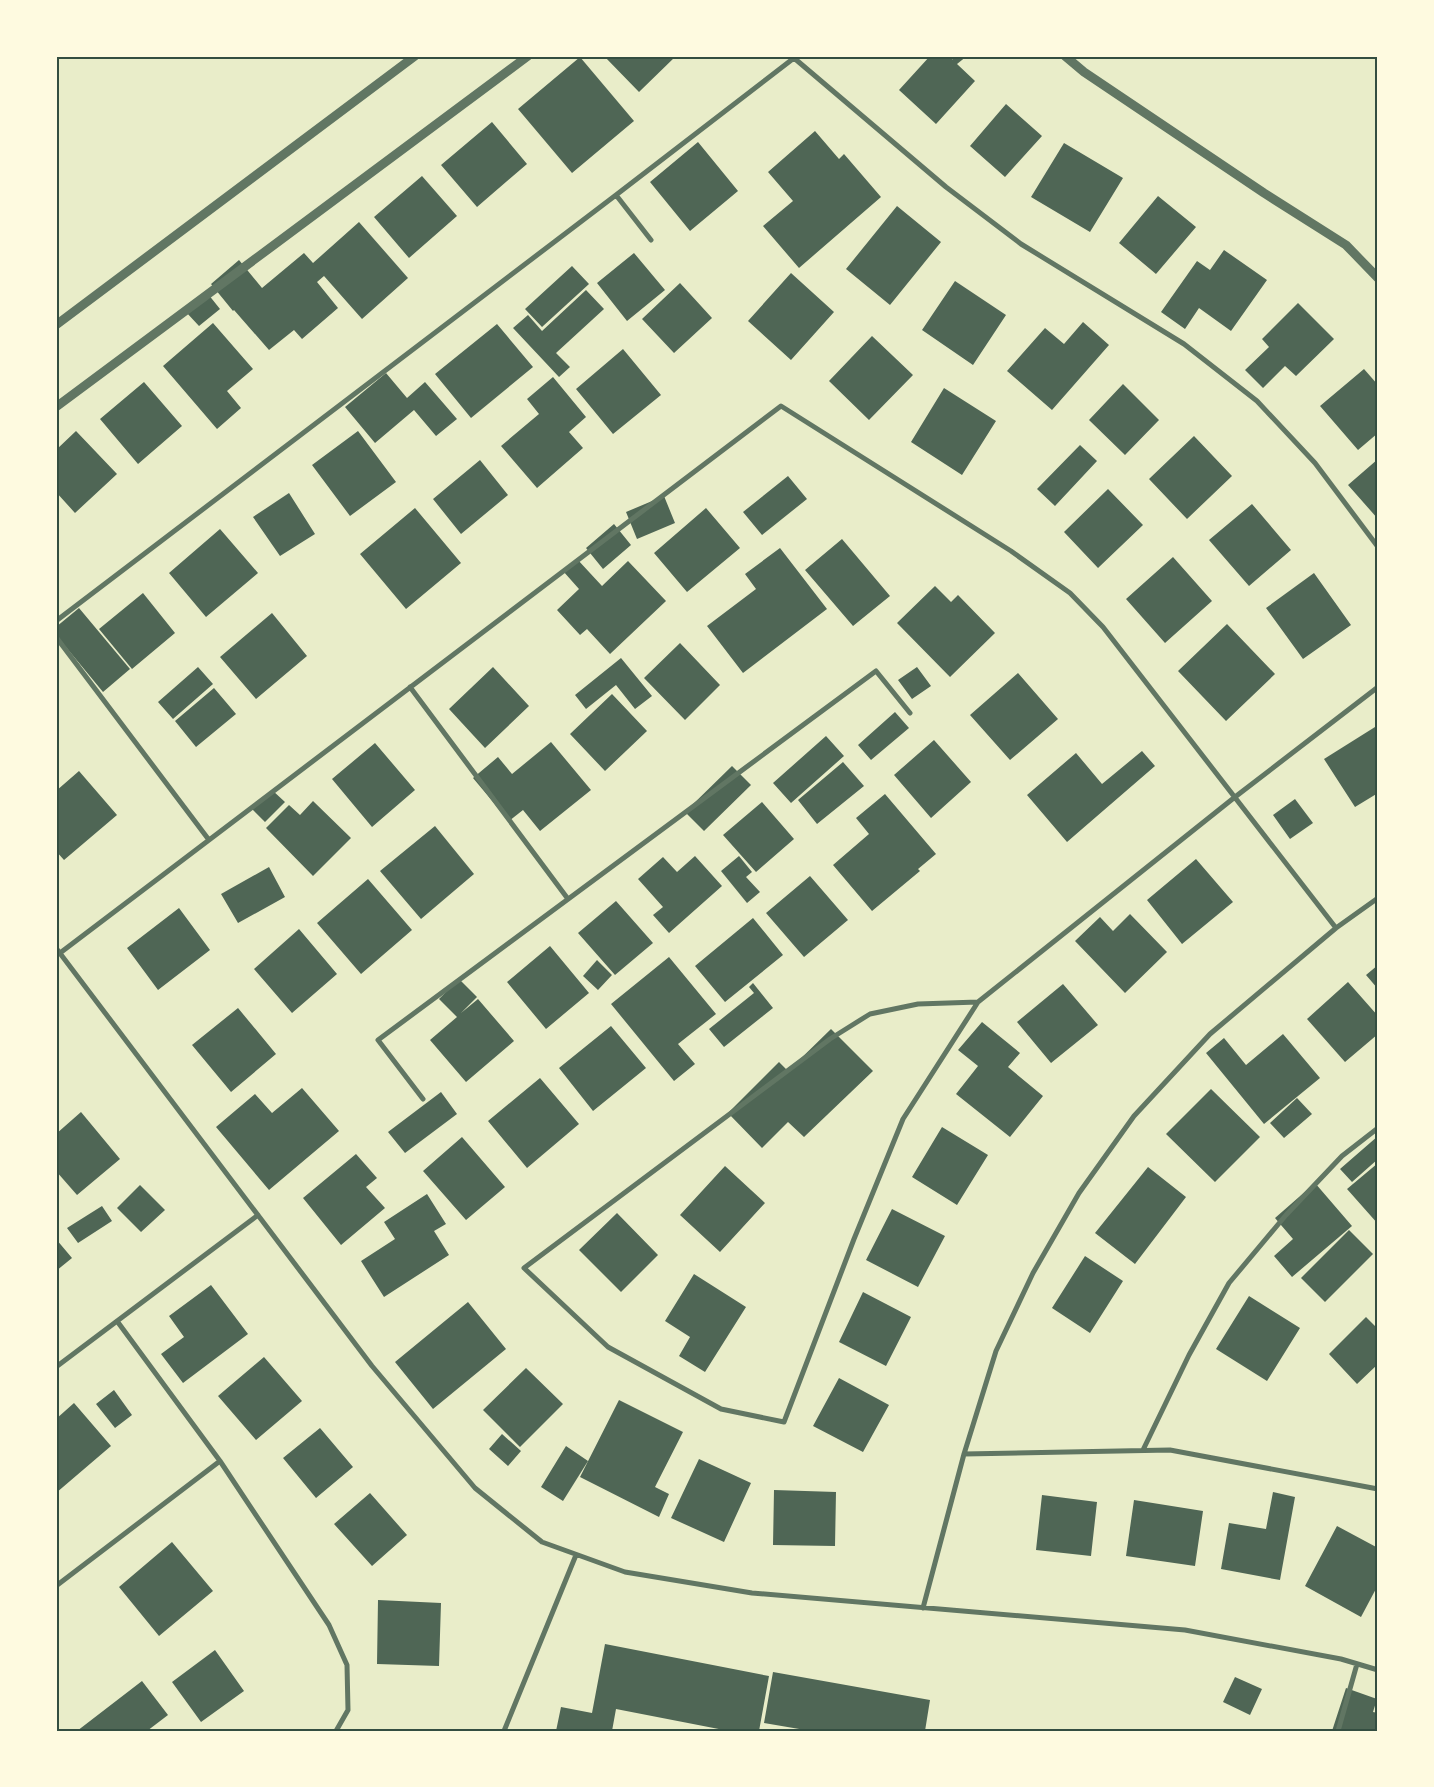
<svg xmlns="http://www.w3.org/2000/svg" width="1434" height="1787" font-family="Barlow,sans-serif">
  <rect width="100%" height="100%" fill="#e9edc9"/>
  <!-- building -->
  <path fill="#4f6655" d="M 604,56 L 676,56 L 639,92 Z
    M 930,56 L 948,56 L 953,60 L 950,56 L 967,56 L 957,64 L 975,81 L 936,124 L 899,90 Z
    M 580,57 L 634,121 L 572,173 L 518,109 Z
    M 1006,104 L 1042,136 L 1005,177 L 970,146 Z
    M 492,122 L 527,164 L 477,207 L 441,165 Z
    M 815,131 L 839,159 L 844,154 L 881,197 L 799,268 L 763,226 L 793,201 L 768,172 Z
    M 698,142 L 738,191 L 690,231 L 650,182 Z
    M 1064,143 L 1123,178 L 1090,232 L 1031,197 Z
    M 422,176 L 457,216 L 409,258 L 374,217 Z
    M 1158,196 L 1196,227 L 1156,274 L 1119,243 Z
    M 897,206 L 941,242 L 890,305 L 846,269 Z
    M 359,222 L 408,278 L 362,319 L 324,276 L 317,282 L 338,308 L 302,339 L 294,330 L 269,350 L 234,310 L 233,311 L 211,284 L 239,260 L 262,288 L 304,253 L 313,263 Z
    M 1224,250 L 1267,280 L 1231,331 L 1199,308 L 1185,329 L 1161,312 L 1197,261 L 1210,270 Z
    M 634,253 L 665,290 L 627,321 L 597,283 Z
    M 572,266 L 589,284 L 542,327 L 525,309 Z
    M 791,273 L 834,312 L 791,360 L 748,321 Z
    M 955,281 L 1006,315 L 973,365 L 922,330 Z
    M 680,283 L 712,318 L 674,353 L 642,319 Z
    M 586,290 L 604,309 L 556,353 L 570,367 L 559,377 L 513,328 L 528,315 L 542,331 Z
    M 208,294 L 220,309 L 199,326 L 186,312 Z
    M 1298,303 L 1334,339 L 1296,376 L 1285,366 L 1263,388 L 1245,370 L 1269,347 L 1262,339 Z
    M 1083,322 L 1109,345 L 1052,410 L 1007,371 L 1045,328 L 1064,344 Z
    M 213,323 L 253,369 L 227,391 L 241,408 L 217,429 L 163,366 Z
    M 497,324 L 533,367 L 471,418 L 435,374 Z
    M 872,336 L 913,375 L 869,420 L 829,381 Z
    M 623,349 L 661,395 L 613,434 L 576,389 Z
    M 1364,369 L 1378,385 L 1378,433 L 1358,450 L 1320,406 Z
    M 386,373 L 407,398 L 425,382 L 457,419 L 436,436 L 414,410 L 375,443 L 345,407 Z
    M 553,377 L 586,417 L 569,432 L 583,448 L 537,488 L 501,446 L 539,414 L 527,399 Z
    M 144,382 L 182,426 L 138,464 L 100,419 Z
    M 1123,384 L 1159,420 L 1125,455 L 1089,420 Z
    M 944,388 L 996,421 L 962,475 L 911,442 Z
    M 76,431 L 117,474 L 75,513 L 56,492 L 56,450 Z
    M 358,431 L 396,482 L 350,516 L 312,465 Z
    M 1194,436 L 1232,476 L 1187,519 L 1149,479 Z
    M 1080,445 L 1097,461 L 1055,506 L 1037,489 Z
    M 1378,459 L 1378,519 L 1348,485 Z
    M 480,460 L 508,495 L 461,534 L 433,499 Z
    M 788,476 L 807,499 L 762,535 L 743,512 Z
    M 1108,489 L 1143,525 L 1098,568 L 1064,532 Z
    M 289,493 L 315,534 L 280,556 L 253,517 Z
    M 664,496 L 675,523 L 637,539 L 626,512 Z
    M 1252,504 L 1291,550 L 1249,586 L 1209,540 Z
    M 415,508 L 461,563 L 406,609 L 360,554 Z
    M 706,508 L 740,548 L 687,592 L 654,553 Z
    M 614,524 L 631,545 L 603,569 L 586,548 Z
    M 220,529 L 258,573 L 206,617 L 169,573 Z
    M 842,539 L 890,596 L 853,626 L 805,570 Z
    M 780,548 L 827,609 L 743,673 L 707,626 L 756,589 L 745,574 Z
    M 1173,557 L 1212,601 L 1165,643 L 1126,599 Z
    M 577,559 L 602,586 L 628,561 L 666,601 L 610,654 L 587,629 L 580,635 L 557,610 L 579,589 L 563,571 Z
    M 1314,573 L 1351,625 L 1303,659 L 1266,608 Z
    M 935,586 L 951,602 L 958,595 L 995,633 L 950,677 L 897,623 Z
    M 143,593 L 175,633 L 132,669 L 99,629 Z
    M 79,608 L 130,669 L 103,692 L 56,635 L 56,627 Z
    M 272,613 L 307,656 L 256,699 L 220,657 Z
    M 1227,624 L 1275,674 L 1226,721 L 1178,671 Z
    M 680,643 L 720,685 L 685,720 L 644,678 Z
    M 621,658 L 652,696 L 635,709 L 616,685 L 586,709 L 575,695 Z
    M 198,667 L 213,684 L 173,719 L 158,702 Z
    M 493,667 L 529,706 L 485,748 L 449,709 Z
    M 917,667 L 931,686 L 912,699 L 898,680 Z
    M 1018,673 L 1058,719 L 1010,760 L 970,715 Z
    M 214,688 L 236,714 L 196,747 L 175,721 Z
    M 612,694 L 647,731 L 605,771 L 570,734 Z
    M 895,712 L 909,728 L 871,760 L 858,745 Z
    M 1375,727 L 1378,732 L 1378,793 L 1355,807 L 1324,759 Z
    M 826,736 L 844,756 L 791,803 L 773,783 Z
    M 934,740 L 971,782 L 931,818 L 894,775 Z
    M 551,742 L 591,790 L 540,831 L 523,810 L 509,821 L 473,778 L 498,757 L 512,774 Z
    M 375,743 L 415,790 L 372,827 L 332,779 Z
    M 1142,751 L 1155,766 L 1067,842 L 1027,795 L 1076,753 L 1102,784 Z
    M 843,762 L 864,786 L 817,824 L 798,800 Z
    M 732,766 L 751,785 L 704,831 L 685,812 Z
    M 79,771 L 117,815 L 64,860 L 56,851 L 56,791 Z
    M 272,790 L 285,802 L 265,822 L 252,809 Z
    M 885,794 L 936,854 L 918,869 L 920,871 L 872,911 L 833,865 L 869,834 L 856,818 Z
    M 1295,799 L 1313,823 L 1290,839 L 1273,815 Z
    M 313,801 L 351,838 L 313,876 L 266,828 L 289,805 L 300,815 Z
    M 762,802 L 794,839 L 756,872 L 723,835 Z
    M 435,826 L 474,874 L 421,919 L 380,871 Z
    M 695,856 L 722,886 L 669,933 L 653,915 L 663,907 L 638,879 L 663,857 L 677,872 Z
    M 739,856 L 752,872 L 746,877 L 760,892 L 747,903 L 721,871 Z
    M 1196,859 L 1233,902 L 1182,944 L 1147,900 Z
    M 269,867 L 285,897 L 238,923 L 221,894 Z
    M 810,876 L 848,920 L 804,957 L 766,913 Z
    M 368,879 L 412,930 L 361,974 L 317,923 Z
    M 616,901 L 653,943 L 615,975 L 578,933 Z
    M 179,908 L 210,950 L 158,990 L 127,948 Z
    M 1130,914 L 1167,952 L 1125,993 L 1075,941 L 1100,917 L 1113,931 Z
    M 753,918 L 783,955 L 725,1002 L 695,966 Z
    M 299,929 L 337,974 L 292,1013 L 254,969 Z
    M 550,946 L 589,993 L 546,1029 L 507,982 Z
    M 669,957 L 716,1014 L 678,1044 L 695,1064 L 674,1081 L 611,1004 Z
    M 597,960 L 612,975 L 598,990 L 583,976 Z
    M 1378,965 L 1378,989 L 1366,975 Z
    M 459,979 L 477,997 L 461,1013 L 478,999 L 514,1041 L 466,1082 L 430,1040 L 457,1017 L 439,999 Z
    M 1348,982 L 1378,1016 L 1378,1034 L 1345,1062 L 1307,1019 Z
    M 753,983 L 773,1008 L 724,1047 L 709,1029 L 754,993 L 749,987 Z
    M 1063,984 L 1098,1025 L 1051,1063 L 1017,1022 Z
    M 238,1008 L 276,1054 L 231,1092 L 192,1045 Z
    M 982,1022 L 1020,1053 L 1008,1067 L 1043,1096 L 1010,1137 L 956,1094 L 978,1066 L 958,1050 Z
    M 611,1026 L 646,1068 L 593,1111 L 559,1068 Z
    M 831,1029 L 873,1071 L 804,1137 L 788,1122 L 762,1148 L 728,1113 L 779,1062 L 788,1071 Z
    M 1283,1034 L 1320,1078 L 1264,1124 L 1206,1053 L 1224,1038 L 1246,1065 Z
    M 540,1078 L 579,1124 L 527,1168 L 488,1121 Z
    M 302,1088 L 339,1131 L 269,1190 L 216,1127 L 255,1094 L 272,1113 Z
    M 1211,1089 L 1260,1137 L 1215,1182 L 1166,1134 Z
    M 441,1092 L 457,1114 L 405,1153 L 388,1132 Z
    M 1297,1098 L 1312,1114 L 1284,1138 L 1270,1123 Z
    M 81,1112 L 120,1159 L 77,1195 L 56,1171 L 56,1134 Z
    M 942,1127 L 988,1155 L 957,1205 L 912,1177 Z
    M 1378,1136 L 1378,1159 L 1352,1182 L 1340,1169 Z
    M 462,1137 L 505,1187 L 466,1220 L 423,1171 Z
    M 356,1154 L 377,1178 L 366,1187 L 385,1208 L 341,1245 L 303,1198 Z
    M 1378,1163 L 1378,1224 L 1347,1189 Z
    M 725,1166 L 765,1203 L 720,1252 L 680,1215 Z
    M 1148,1167 L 1186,1197 L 1135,1264 L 1095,1233 Z
    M 1315,1183 L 1352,1226 L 1292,1277 L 1274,1256 L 1293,1239 L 1275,1218 Z
    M 140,1185 L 165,1210 L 141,1232 L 117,1208 Z
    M 427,1194 L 446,1224 L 434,1231 L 449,1255 L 384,1297 L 361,1261 L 395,1239 L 384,1222 Z
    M 102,1206 L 112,1221 L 78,1243 L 67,1228 Z
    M 892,1209 L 945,1236 L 918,1287 L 866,1260 Z
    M 617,1213 L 658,1255 L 621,1292 L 579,1250 Z
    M 1349,1230 L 1373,1254 L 1325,1302 L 1301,1278 Z
    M 56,1239 L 72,1258 L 56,1271 Z
    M 1085,1256 L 1123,1281 L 1090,1333 L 1052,1308 Z
    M 694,1274 L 746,1307 L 705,1372 L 679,1356 L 690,1337 L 665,1321 Z
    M 211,1285 L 248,1334 L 183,1383 L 161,1354 L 184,1337 L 169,1316 Z
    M 863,1292 L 911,1317 L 886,1366 L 839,1342 Z
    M 1249,1296 L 1300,1328 L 1267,1381 L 1216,1349 Z
    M 468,1302 L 506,1349 L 433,1409 L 395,1362 Z
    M 1366,1317 L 1378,1329 L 1378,1364 L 1357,1384 L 1329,1354 Z
    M 264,1357 L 302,1401 L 256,1440 L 218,1396 Z
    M 526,1368 L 563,1404 L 520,1447 L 483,1410 Z
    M 839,1378 L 889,1405 L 863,1452 L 813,1426 Z
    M 114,1390 L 132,1415 L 115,1428 L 96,1404 Z
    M 619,1400 L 683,1432 L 655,1487 L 669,1494 L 659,1517 L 580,1477 Z
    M 74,1403 L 111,1446 L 56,1493 L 56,1419 Z
    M 320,1428 L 353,1467 L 316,1498 L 283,1458 Z
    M 502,1434 L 521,1451 L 508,1466 L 489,1449 Z
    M 566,1446 L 588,1461 L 563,1501 L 541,1487 Z
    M 699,1459 L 751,1483 L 724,1542 L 671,1518 Z
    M 774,1490 L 836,1492 L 835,1546 L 773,1545 Z
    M 1273,1492 L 1295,1497 L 1280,1580 L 1221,1569 L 1229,1523 L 1266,1529 Z
    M 370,1493 L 407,1535 L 372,1566 L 334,1524 Z
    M 1042,1495 L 1097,1502 L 1091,1556 L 1036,1550 Z
    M 1134,1500 L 1203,1511 L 1195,1566 L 1126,1556 Z
    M 1337,1526 L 1378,1548 L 1378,1585 L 1361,1617 L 1305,1586 Z
    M 172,1542 L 213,1591 L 159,1636 L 119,1587 Z
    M 378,1600 L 441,1603 L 439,1666 L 377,1664 Z
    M 605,1644 L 769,1676 L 759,1731 L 729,1731 L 616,1709 L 612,1731 L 556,1731 L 561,1707 L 592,1713 Z
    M 215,1650 L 244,1691 L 201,1722 L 172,1682 Z
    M 773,1672 L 930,1700 L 925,1731 L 811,1731 L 764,1723 Z
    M 1235,1677 L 1262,1689 L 1250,1715 L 1223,1702 Z
    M 142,1681 L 168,1715 L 147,1731 L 77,1731 Z
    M 1346,1688 L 1377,1699 L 1373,1712 L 1378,1713 L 1378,1731 L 1332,1731 Z"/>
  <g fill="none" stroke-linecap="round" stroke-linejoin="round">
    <!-- minor -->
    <path stroke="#617663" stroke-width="5" d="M 616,195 L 794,58 L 946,187 L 1021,244 L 1184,344 L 1257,401 L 1315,463 L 1378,547
      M 56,621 L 616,195 L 651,240
      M 56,637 L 209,840
      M 410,687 L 568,899
      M 56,948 L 372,1366 L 475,1488 L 542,1542 L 625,1572 L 752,1593 L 1185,1630 L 1341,1659 L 1378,1670
      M 60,953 L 781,406 L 1011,551 L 1070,593 L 1103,627 L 1336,928
      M 978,1002 L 918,1004 L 870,1014 L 830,1039 L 524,1268 L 608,1347 L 721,1409 L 784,1422 L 854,1239 L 903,1119 L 978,1002 L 1235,797 L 1378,687
      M 423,1099 L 378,1040 L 876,671 L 910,713
      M 117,1321 L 220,1461 L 329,1625 L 347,1665 L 348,1710 L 336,1731
      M 56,1367 L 258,1215
      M 1143,1450 L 1189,1355 L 1229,1283 L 1286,1215 L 1342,1156 L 1378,1128
      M 964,1454 L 1170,1450 L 1378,1489
      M 56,1586 L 220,1461
      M 923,1608 L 964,1454 L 996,1351 L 1033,1273 L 1079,1193 L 1134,1116 L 1210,1034 L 1336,928 L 1378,898
      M 504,1731 L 576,1555
      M 1338,1731 L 1357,1664"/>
    <!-- tertiary -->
    <path stroke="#617663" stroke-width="9" d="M 1065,56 L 1084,72 L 1264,193 L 1346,245 L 1378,278
      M 56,325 L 415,56
      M 56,407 L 528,56"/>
  </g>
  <!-- border -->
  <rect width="1434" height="1787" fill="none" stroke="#fefae0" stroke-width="115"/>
  <rect x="58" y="58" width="1318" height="1672" fill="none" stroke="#344e41" stroke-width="2"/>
</svg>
